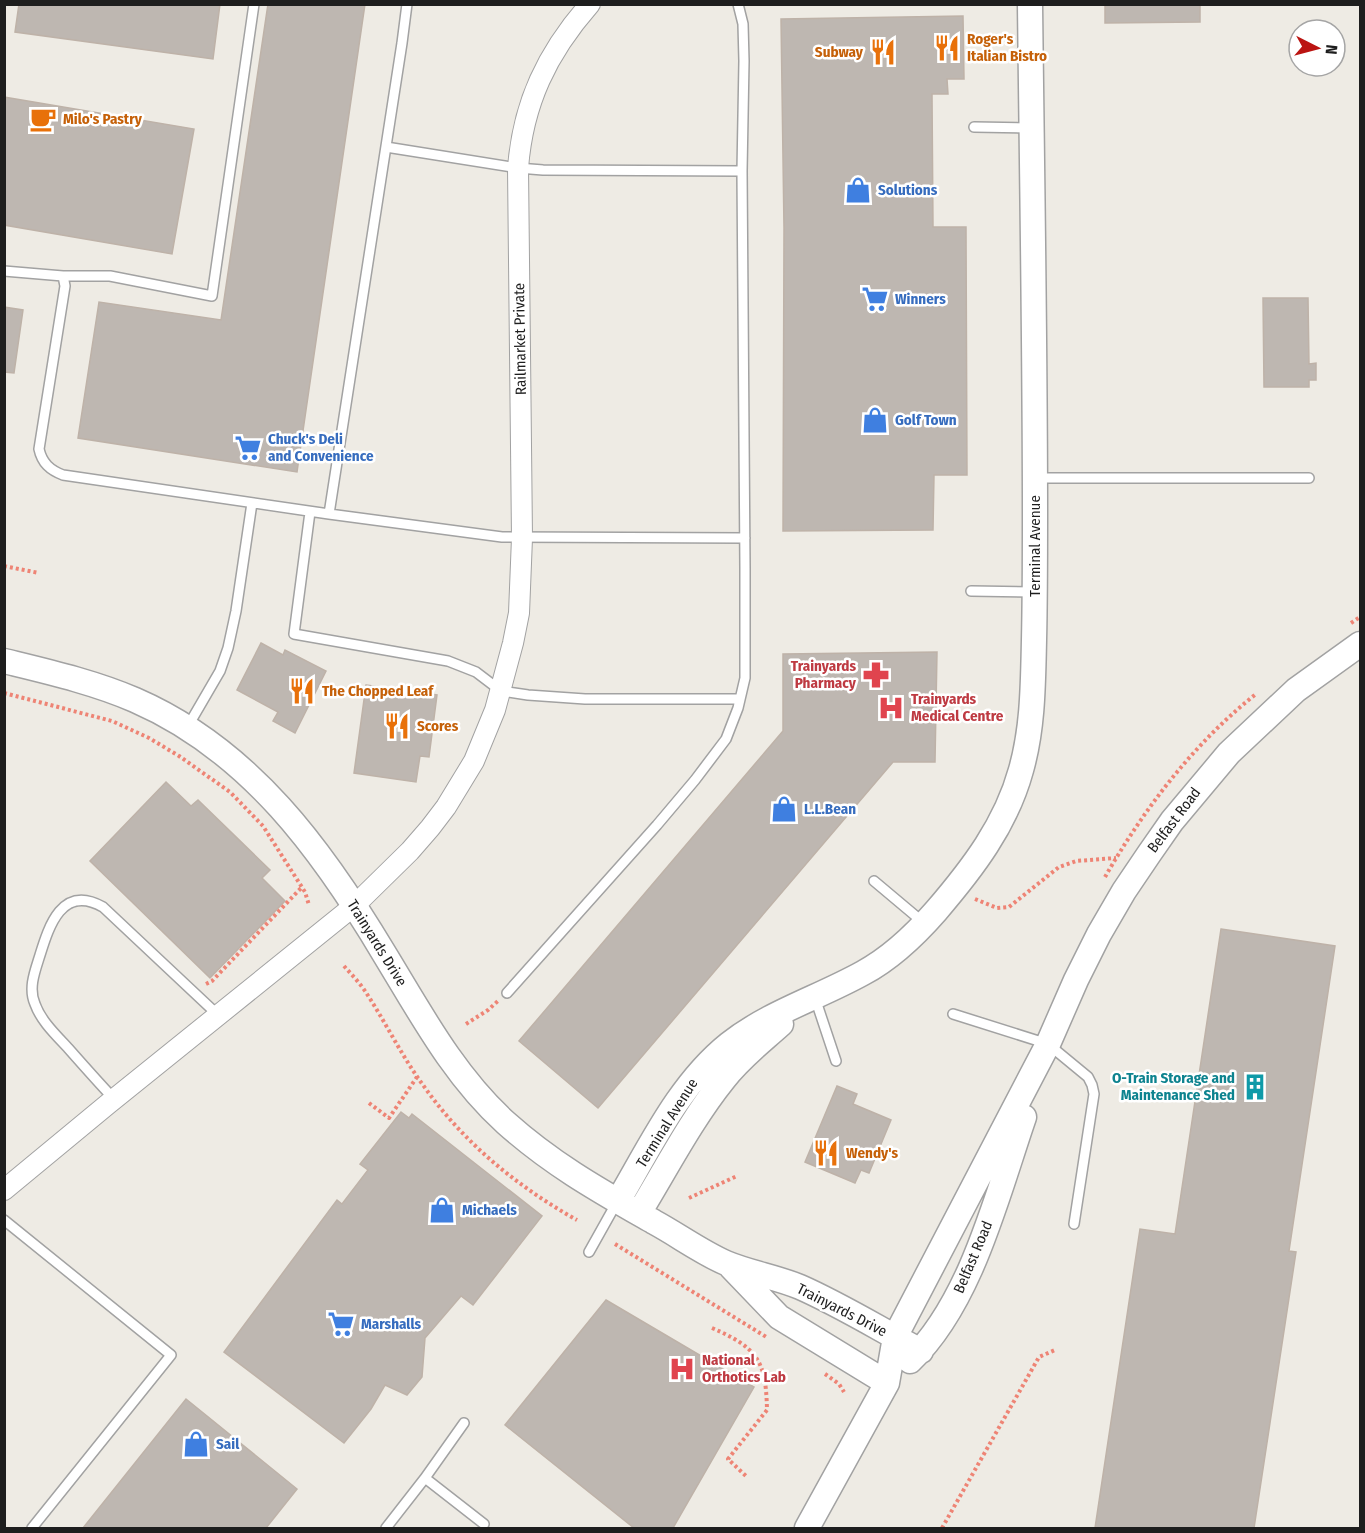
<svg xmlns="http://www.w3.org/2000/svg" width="1365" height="1533" font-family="'Fira Sans Condensed',sans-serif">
  <rect width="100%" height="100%" fill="#eeebe4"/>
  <!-- building -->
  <path fill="#beb7b1" stroke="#beb2a8" stroke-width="1.5" d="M 19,4 L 220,4 L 213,59 L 15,32 Z
    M 268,4 L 365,4 L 297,472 L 78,438 L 99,302 L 221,320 Z
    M 1105,4 L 1200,4 L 1200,22 L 1105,23 Z
    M 963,16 L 964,79 L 947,79 L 948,94 L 932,94 L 933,227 L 966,227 L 967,475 L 934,475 L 933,530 L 783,531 L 784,228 L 781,19 Z
    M 4,97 L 194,129 L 172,254 L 4,225 Z
    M 1263,298 L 1308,298 L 1309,364 L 1316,363 L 1316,380 L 1309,380 L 1309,387 L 1264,387 Z
    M 4,307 L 23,310 L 14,373 L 4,372 Z
    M 261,643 L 283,655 L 285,650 L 326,671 L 295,733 L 273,721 L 278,712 L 237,690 Z
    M 937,652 L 935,762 L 893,762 L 598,1108 L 519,1041 L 783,731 L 783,654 Z
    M 366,685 L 437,695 L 429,757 L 420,756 L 416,782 L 354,773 Z
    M 166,782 L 191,806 L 198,800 L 270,870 L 262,878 L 285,901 L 210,978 L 90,861 Z
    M 1221,929 L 1335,946 L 1289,1251 L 1296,1252 L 1254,1528 L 1095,1528 L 1140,1229 L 1175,1234 Z
    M 837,1086 L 857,1094 L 853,1104 L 891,1120 L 869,1173 L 861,1170 L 855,1183 L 805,1162 Z
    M 401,1112 L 409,1118 L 412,1114 L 542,1216 L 473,1305 L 461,1296 L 425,1338 L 422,1377 L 407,1395 L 385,1385 L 371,1409 L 344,1443 L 224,1352 L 337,1200 L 342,1204 L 368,1170 L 360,1164 Z
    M 606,1300 L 754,1387 L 673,1528 L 634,1528 L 505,1425 Z
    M 186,1399 L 297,1489 L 266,1528 L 83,1528 Z"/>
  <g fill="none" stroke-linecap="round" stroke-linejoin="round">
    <!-- service casing -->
    <g stroke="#a2a2a2" stroke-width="12">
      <path id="service" d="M 974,127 L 1031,128
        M 386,147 L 518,168 L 543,170 L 742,171
        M 4,271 L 63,276 L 65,286 L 39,449 C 42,463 50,470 63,475 L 329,514 L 502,537 L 745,538
        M 63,276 L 110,276 L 212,296 L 254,4
        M 1037,478 L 1309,478
        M 310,512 L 294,634 L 448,661 L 476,672 L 501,691 L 528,695 L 585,699 L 740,699
        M 329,514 L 402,43 L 407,4
        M 971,591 L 1035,592
        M 188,726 L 220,671 L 228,648 L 236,611 L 252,503
        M 874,881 L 924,923
        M 507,993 L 657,825 L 695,780 L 726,739 L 738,708 L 745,678 L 745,568 L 742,171 L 744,61 L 743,24 L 738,4
        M 815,998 L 836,1061
        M 953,1014 L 1048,1044 L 1088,1077 L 1092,1085 L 1094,1094 L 1074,1224
        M 114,1099 C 98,1082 83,1065 68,1048 C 56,1035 41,1021 35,1004 C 28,988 35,971 40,955 C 49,926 62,884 103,907 L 218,1015
        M 4,1220 L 171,1355 L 32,1528
        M 589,1252 L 617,1202
        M 425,1478 L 464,1423
        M 386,1528 L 425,1478 L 484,1524"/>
    </g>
    <!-- minor casing -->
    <g stroke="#a2a2a2" stroke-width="22">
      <path id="minor" d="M 4,1190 L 108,1104 L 355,905 L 410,851 L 430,828 L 446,807 L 474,761 L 495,710 L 513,643 L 519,613 L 522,538 L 518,168 C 523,103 547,53 590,4"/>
    </g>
    <!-- tertiary casing -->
    <g stroke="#a2a2a2" stroke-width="27">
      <path id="tertiary" d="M 4,661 C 49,672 93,682 135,700 C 250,750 323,851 385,955 C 421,1014 454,1076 506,1123 C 553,1165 600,1191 654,1222 C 678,1235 701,1252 726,1263 C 750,1273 776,1277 800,1287 C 841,1305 881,1330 921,1351
        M 618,1201 C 650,1147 679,1084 729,1044 C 770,1012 818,998 863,973 C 891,958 915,935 936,911 C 972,869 1006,825 1021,770 C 1033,728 1033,684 1034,640 C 1035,599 1035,557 1035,516 C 1035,345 1032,175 1030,4
        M 639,1213 C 666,1169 691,1120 724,1079 C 740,1058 761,1042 781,1024
        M 731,1267 L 779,1317 L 887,1383
        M 910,1361 C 971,1303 997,1195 1024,1117
        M 807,1528 L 887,1383 L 895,1337 L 1048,1044 L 1076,980 L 1099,934 L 1124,891 L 1149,854 L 1172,821 L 1229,753 L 1296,690 L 1360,644"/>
    </g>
    <!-- path -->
    <path stroke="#ee8475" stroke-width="4" stroke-dasharray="3 3" stroke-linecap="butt" d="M 4,566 L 39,573
      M 1351,623 L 1360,617
      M 4,693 L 112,721 L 149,738 L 179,756 L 230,792 L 263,826 L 305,892 L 309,905
      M 1105,877 C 1144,809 1194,743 1256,694
      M 975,899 L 997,908 L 1009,907 L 1059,867 L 1076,861 L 1116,858
      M 344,966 C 351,974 359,982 365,991 C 385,1021 401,1055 423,1085 C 463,1142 516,1186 577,1220
      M 206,984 L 212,981 L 302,887
      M 466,1024 L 488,1010 L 498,1001
      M 369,1103 L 389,1118 L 417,1077
      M 689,1198 L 737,1176
      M 615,1244 L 768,1338
      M 712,1328 C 758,1348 766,1361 767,1410 L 728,1459 L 747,1477
      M 825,1374 L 839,1384 L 844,1392
      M 942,1528 L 1039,1357 L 1055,1350"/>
    <!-- service -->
    <use href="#service" stroke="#fff" stroke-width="9"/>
    <!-- minor -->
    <use href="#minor" stroke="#fff" stroke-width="20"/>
    <!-- tertiary -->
    <use href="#tertiary" stroke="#fff" stroke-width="24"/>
  </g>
  <!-- icons -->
  <defs>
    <g id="restaurant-bare" transform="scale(2.07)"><path d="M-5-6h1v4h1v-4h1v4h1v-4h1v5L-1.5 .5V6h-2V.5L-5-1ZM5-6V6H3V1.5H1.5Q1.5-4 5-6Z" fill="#e8710a" stroke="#fff" stroke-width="2.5" paint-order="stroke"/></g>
    <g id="cafe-bare" transform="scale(2.07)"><path d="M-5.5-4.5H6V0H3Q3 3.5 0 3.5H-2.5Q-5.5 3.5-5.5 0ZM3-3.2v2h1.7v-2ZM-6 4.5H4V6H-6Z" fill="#e8710a" stroke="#fff" stroke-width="2.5" paint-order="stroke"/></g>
    <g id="shop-bare" transform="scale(2.07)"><path d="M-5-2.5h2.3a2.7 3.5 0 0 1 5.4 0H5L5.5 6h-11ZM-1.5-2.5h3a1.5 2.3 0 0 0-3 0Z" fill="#3f7fe0" stroke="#fff" stroke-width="2.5" paint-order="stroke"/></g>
    <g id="supermarket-bare" transform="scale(2.07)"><path d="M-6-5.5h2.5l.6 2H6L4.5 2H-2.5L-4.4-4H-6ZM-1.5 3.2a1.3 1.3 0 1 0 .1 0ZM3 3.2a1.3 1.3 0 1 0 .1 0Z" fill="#3f7fe0" stroke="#fff" stroke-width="2.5" paint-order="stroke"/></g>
    <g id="pharmacy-bare" transform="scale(2.07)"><path d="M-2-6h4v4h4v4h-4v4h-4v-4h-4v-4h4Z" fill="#e0444e" stroke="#fff" stroke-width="2.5" paint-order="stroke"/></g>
    <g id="hospital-bare" transform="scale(2.07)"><path d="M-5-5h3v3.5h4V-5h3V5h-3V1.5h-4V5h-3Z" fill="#e0444e" stroke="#fff" stroke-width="2.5" paint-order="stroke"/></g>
    <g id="building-bare" transform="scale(2.07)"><path d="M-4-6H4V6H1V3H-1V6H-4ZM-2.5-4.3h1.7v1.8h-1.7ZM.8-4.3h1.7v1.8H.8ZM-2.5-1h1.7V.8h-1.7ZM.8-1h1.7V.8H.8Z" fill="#0f9aa8" stroke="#fff" stroke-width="2.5" paint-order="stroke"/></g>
  </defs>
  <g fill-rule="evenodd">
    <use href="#restaurant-bare" x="947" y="48"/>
    <use href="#restaurant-bare" x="883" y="52"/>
    <use href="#cafe-bare" x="43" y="119"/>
    <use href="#shop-bare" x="858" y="190"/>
    <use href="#supermarket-bare" x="875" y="299"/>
    <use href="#shop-bare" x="875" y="420"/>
    <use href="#supermarket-bare" x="248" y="448"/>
    <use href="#pharmacy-bare" x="876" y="675"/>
    <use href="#restaurant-bare" x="302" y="691"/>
    <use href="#hospital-bare" x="891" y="708"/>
    <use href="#restaurant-bare" x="397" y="726"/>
    <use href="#shop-bare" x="784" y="809"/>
    <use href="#building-bare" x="1255" y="1087"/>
    <use href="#restaurant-bare" x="826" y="1153"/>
    <use href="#shop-bare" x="442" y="1210"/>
    <use href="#supermarket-bare" x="341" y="1324"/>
    <use href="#hospital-bare" x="682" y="1369"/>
    <use href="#shop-bare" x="196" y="1444"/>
  </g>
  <g text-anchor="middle" stroke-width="5" stroke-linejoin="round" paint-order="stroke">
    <!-- food labels -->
    <g font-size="15" font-weight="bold" fill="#c56008" stroke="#fff" text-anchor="start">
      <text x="967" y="44">Roger's<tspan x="967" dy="17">Italian Bistro</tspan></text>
      <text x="863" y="57" text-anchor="end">Subway</text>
      <text x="63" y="124">Milo's Pastry</text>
      <text x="322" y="696">The Chopped Leaf</text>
      <text x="417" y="731">Scores</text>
      <text x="846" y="1158">Wendy's</text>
    </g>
    <!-- shop labels -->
    <g font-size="15" font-weight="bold" fill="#366cbe" stroke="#fff" text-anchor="start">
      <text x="878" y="195">Solutions</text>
      <text x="895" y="304">Winners</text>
      <text x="895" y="425">Golf Town</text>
      <text x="268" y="444">Chuck's Deli<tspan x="268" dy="17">and Convenience</tspan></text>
      <text x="804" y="814">L.L.Bean</text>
      <text x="462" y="1215">Michaels</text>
      <text x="361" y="1329">Marshalls</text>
      <text x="216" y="1449">Sail</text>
    </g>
    <!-- street labels -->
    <g font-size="15" fill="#1e1e1e" stroke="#fff">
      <text transform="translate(520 339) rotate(-91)" y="5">Railmarket Private</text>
      <text transform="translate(1035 546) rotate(-90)" y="5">Terminal Avenue</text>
      <text transform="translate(1174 820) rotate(-53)" y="5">Belfast Road</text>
      <text transform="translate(377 943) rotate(58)" y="5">Trainyards Drive</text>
      <text transform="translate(667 1123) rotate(-58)" y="5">Terminal Avenue</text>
      <text transform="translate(973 1257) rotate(-67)" y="5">Belfast Road</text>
      <text transform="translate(842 1310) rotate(27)" y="5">Trainyards Drive</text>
    </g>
    <!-- health labels -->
    <g font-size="15" font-weight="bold" fill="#be3a42" stroke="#fff" text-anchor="start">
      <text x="856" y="671" text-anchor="end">Trainyards<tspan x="856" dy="17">Pharmacy</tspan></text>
      <text x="911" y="704">Trainyards<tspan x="911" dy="17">Medical Centre</tspan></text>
      <text x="702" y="1365">National<tspan x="702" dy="17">Orthotics Lab</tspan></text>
    </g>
    <!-- culture labels -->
    <g font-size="15" font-weight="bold" fill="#0d838f" stroke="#fff" text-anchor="end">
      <text x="1235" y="1083">O-Train Storage and<tspan x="1235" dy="17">Maintenance Shed</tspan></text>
    </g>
  </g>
  <!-- border -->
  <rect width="1365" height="1533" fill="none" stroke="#1e1e1e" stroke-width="12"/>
  <!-- north arrow -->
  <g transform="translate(1317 48) rotate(96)"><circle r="28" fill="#ffffff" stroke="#a5a5a5" stroke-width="1.5"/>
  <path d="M0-4.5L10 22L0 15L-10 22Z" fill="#bb1411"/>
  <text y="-9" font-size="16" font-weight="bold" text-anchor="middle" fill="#1e1e1e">N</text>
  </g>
</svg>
